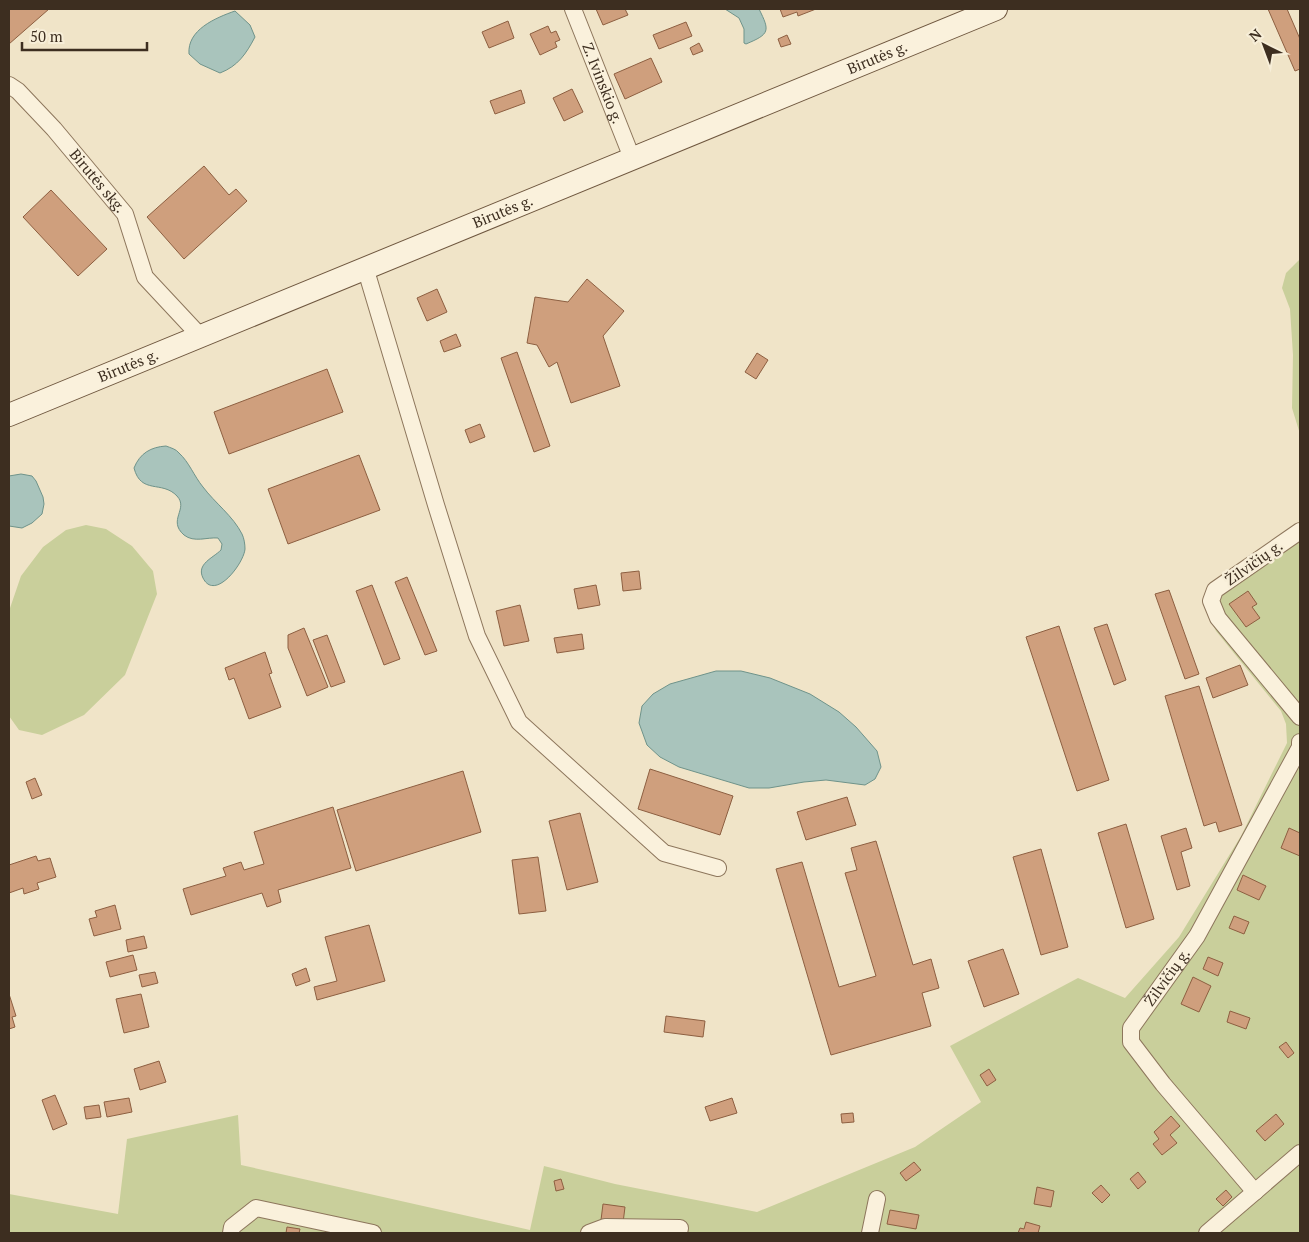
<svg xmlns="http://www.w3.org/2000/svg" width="1309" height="1242" font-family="'PT Serif',serif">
  <rect width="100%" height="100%" fill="#f0e4c8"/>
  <!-- green -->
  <path fill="#c9cf9b" d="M 1300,259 L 1300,434 L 1292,408 L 1293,355 L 1290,309 L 1282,288 L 1286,273 Z
    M 1300,522 L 1300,1233 L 9,1233 L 9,1194 L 118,1214 L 127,1139 L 238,1115 L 241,1165 L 530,1230 L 544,1166 L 615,1184 L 757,1212 L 915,1147 L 981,1102 L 950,1046 L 1078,978 L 1125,998 L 1179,937 L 1241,836 L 1287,743 L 1286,724 L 1281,711 L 1216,631 L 1209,617 L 1205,592 Z
    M 86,525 L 106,529 L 132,546 L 153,571 L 157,594 L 125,675 L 84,715 L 42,735 L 19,730 L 9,716 L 9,611 L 21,576 L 43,547 L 66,530 Z"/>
  <!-- water -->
  <path fill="#a9c4bc" stroke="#6f938a" d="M 725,9 L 759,9 C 770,31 770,34 746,44 L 744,43 L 744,29 L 739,18 Z
    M 235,11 L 250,25 L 255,37 C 246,54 238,66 220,73 L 200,64 L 189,54 C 187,30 215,18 235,11 Z
    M 166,446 C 171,448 176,449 179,453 C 189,462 194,476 203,487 C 215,503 233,516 242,534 C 244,538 245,544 245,549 C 244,563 215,602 203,578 C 196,564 213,558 221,550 L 222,544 L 218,538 C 207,537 194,543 184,535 C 167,520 189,509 177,496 C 162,480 141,495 134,468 C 140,453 151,447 166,446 Z
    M 21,474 L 32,476 L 36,481 L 43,497 L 44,504 L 42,514 L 32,523 L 22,528 L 9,526 L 9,476 Z
    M 716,671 L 741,671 L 770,678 L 810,694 L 839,712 L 856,727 L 877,751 L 881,767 L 875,779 L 865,785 L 826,780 L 804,782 L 769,788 L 749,788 L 679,767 L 660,757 L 647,745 L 639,723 L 642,706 L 653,694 L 670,684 Z"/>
  <!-- building -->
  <path fill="#cf9f7d" stroke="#8d5f41" d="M 9,9 L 49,9 L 9,44 Z
    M 596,9 L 625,9 L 628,15 L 603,25 Z
    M 780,9 L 816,9 L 798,16 L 797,12 L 783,17 Z
    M 1268,9 L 1287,9 L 1300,39 L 1300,69 L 1295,71 Z
    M 508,21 L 514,38 L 489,48 L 482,32 Z
    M 686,22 L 692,36 L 659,49 L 653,35 Z
    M 548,26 L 551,33 L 556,31 L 560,40 L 555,42 L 557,47 L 540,55 L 530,34 Z
    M 787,35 L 791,44 L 781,47 L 778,39 Z
    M 699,43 L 703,51 L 693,55 L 690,48 Z
    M 651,58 L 662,82 L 625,99 L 614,74 Z
    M 572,89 L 583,112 L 564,121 L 553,98 Z
    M 521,90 L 525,103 L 495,114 L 490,101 Z
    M 204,166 L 229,195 L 236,189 L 247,201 L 184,259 L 147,217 Z
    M 51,190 L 107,249 L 78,276 L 23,217 Z
    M 587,279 L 624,311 L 603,336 L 620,386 L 571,403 L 557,362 L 549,367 L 537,345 L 527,343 L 535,297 L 568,302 Z
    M 437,289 L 447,312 L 427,321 L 417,298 Z
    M 456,334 L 461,346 L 444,352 L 440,341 Z
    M 517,352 L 550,446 L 534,452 L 501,358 Z
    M 757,353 L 768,360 L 756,379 L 745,372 Z
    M 327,369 L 343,412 L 229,454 L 214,412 Z
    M 480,424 L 485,437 L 470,443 L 465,430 Z
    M 359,455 L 380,510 L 288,544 L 268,489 Z
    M 639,571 L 641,589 L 623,591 L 621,573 Z
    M 407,577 L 437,651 L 425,655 L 395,582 Z
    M 372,585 L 400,659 L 384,665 L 356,591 Z
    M 596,585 L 600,605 L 578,609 L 574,589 Z
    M 1169,590 L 1199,674 L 1185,679 L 1155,594 Z
    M 1248,591 L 1257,604 L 1252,607 L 1260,618 L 1246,627 L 1229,604 Z
    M 520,605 L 529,641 L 504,646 L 496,611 Z
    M 1107,624 L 1126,680 L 1114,685 L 1094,628 Z
    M 1059,626 L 1109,780 L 1077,791 L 1026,637 Z
    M 304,628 L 328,687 L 307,696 L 288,648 L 288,635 Z
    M 582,634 L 584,649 L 557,653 L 554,638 Z
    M 327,635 L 345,682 L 331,687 L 313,640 Z
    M 265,652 L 272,673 L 269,674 L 281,707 L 249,719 L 234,678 L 229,680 L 225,668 Z
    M 1240,665 L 1248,685 L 1213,698 L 1206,678 Z
    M 1199,686 L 1242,825 L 1219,832 L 1216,822 L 1204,826 L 1165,696 Z
    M 650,769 L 733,796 L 720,835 L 638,809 Z
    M 463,771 L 481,832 L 356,871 L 337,810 Z
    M 35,778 L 42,795 L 32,799 L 26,782 Z
    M 847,797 L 856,825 L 806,840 L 797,812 Z
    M 333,807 L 351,868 L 278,890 L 281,902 L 267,907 L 262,893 L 191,915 L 183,889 L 226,876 L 223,868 L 241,862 L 244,870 L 264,864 L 254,832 Z
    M 580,813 L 598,882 L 567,890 L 549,821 Z
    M 1126,824 L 1154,919 L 1126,928 L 1098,833 Z
    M 1186,828 L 1192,848 L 1181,852 L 1190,886 L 1177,890 L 1161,836 Z
    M 1289,828 L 1300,833 L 1300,856 L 1281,848 Z
    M 876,841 L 913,965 L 931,959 L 939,988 L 922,993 L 931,1026 L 831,1055 L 776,869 L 802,862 L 839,987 L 876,976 L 845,873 L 857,870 L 851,848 Z
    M 1041,849 L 1068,947 L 1041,955 L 1013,857 Z
    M 36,856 L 38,861 L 50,858 L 56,877 L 37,883 L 39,889 L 24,894 L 23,888 L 9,893 L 9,865 Z
    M 538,857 L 546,911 L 519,914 L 512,860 Z
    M 1243,875 L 1266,886 L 1259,900 L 1237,890 Z
    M 115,905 L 121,929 L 94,936 L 89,919 L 97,917 L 95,911 Z
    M 1234,916 L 1249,922 L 1244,934 L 1229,928 Z
    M 369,925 L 385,981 L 317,1000 L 314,987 L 337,981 L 325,937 Z
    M 144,936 L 147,948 L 128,952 L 126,940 Z
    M 1003,949 L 1019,994 L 984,1007 L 968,961 Z
    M 133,955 L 137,970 L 110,977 L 106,962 Z
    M 1208,957 L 1223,963 L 1218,976 L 1203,969 Z
    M 306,968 L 310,981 L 296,986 L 292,974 Z
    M 155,972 L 158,983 L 142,987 L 139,975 Z
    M 1193,977 L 1211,986 L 1199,1012 L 1181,1004 Z
    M 9,994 L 16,1016 L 12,1017 L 15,1027 L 9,1029 Z
    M 141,994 L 149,1027 L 124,1033 L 116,999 Z
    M 1230,1011 L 1250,1018 L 1246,1029 L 1227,1022 Z
    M 666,1016 L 705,1021 L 703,1037 L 664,1032 Z
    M 1286,1042 L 1294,1053 L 1288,1058 L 1279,1047 Z
    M 159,1061 L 166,1082 L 140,1090 L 134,1069 Z
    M 989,1069 L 996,1080 L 987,1086 L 980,1075 Z
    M 55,1095 L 67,1124 L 53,1130 L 42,1100 Z
    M 129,1098 L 132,1112 L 107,1117 L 104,1102 Z
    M 732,1098 L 737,1113 L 710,1121 L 705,1107 Z
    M 99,1105 L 101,1117 L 86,1119 L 84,1107 Z
    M 853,1113 L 854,1122 L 842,1123 L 841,1114 Z
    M 1276,1114 L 1284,1124 L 1265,1141 L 1256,1131 Z
    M 1171,1116 L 1180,1126 L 1170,1135 L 1177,1143 L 1162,1155 L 1153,1144 L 1159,1139 L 1154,1132 Z
    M 914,1162 L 921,1170 L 906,1181 L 900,1173 Z
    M 1138,1172 L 1146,1182 L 1138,1189 L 1130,1179 Z
    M 561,1179 L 564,1189 L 556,1191 L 554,1181 Z
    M 1101,1185 L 1110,1195 L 1102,1203 L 1092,1193 Z
    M 1037,1187 L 1054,1191 L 1051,1207 L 1034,1204 Z
    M 1226,1190 L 1232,1197 L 1223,1206 L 1216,1199 Z
    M 603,1204 L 625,1207 L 623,1223 L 601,1220 Z
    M 890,1210 L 919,1215 L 916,1229 L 887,1224 Z
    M 1026,1222 L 1040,1226 L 1038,1233 L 1018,1233 L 1020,1228 L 1024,1229 Z
    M 287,1227 L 300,1229 L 299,1233 L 286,1233 Z"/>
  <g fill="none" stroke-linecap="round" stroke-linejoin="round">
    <!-- minor casing -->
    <g stroke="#8d765c" stroke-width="18">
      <g id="minor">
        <path id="s1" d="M 573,9 L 632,158"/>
        <path id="s2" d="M 9,85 L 18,91 L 54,129 L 125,214 L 145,277 L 201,337"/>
        <path d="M 365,267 L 436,505 L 477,636 L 519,722 L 664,853 L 718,868"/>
        <path d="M 1300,531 L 1215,590 L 1211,601 L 1218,618 L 1300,717"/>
        <path id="s3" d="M 1255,1192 L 1163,1084 L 1131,1042 L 1131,1028 L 1197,936 L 1300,747 L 1300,742"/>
        <path d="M 231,1233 L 232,1227 L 256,1208 L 373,1233"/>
        <path d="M 589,1233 L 605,1227 L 680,1228 L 679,1233"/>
        <path d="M 870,1233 L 877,1199"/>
        <path d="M 1207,1233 L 1300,1153"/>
      </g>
    </g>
    <!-- secondary casing -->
    <g stroke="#6f573f" stroke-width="24">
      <g id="secondary">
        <path id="s4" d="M 9,415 L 996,9"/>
      </g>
    </g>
    <!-- minor -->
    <use href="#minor" stroke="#faf1dc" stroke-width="16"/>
    <!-- secondary -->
    <use href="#secondary" stroke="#faf1dc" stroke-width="22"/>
  </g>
  <g text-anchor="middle" stroke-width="5" stroke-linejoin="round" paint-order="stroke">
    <!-- street labels -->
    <g font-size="15" fill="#3d2e20" stroke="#f7eed8">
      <text dy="5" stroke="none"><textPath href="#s4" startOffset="939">Birutės g.</textPath></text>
      <text dy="5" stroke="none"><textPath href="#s1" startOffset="80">Z. Ivinskio g.</textPath></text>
      <text dy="5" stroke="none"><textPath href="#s2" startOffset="131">Birutės skg.</textPath></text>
      <text dy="5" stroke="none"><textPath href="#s4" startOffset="534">Birutės g.</textPath></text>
      <text dy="5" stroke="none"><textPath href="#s4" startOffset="129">Birutės g.</textPath></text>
      <text transform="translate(1254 563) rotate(-35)" y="5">Žilvičių g.</text>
      <text dy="5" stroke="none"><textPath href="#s3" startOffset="271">Žilvičių g.</textPath></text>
    </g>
  </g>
  <!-- border -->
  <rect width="1309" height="1242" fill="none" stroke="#3d2e20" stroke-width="20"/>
  <!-- north arrow -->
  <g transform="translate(1264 45) rotate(318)" stroke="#f7eed8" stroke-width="4" paint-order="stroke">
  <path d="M0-4L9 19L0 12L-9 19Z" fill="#3d2e20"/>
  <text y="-8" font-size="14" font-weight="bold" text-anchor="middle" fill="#3d2e20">N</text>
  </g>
  <!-- scale -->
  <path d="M22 42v8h125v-8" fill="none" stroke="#3d2e20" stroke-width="2.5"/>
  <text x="30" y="42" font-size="15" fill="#3d2e20" stroke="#f7eed8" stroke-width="4" paint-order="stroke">50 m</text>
</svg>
